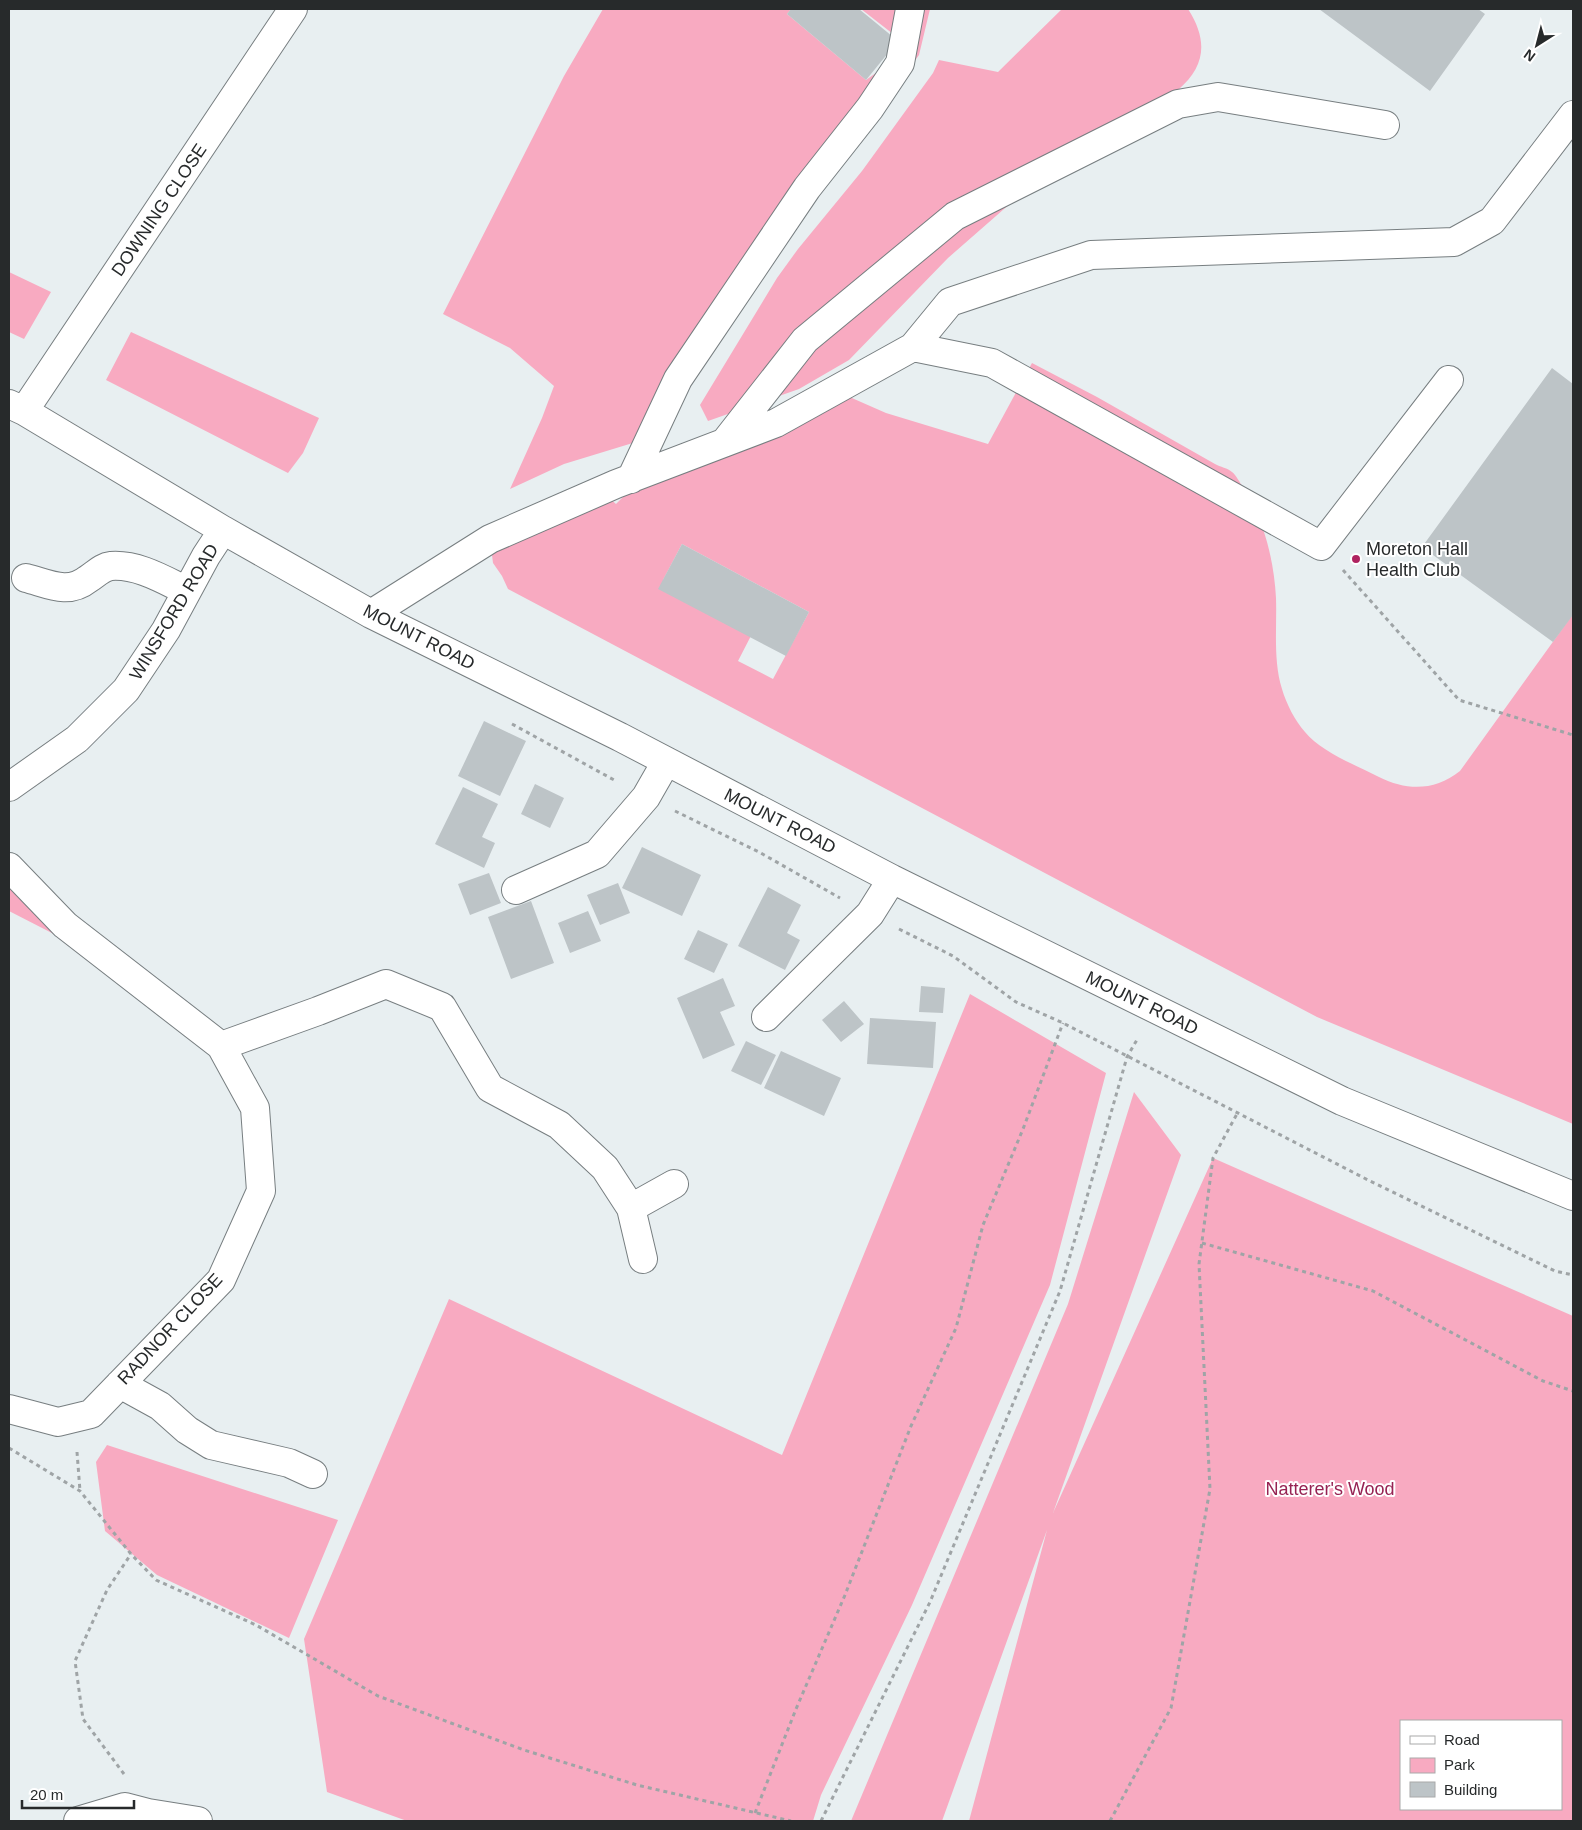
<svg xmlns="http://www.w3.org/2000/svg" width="1582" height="1830" font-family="Arial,sans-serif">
  <rect width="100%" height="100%" fill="#e8eff1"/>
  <!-- green -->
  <path fill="#f8aac1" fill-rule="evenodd" d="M 603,9 L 791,9 L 787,14 L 866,80 L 911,48 L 861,9 L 930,9 L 919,55 L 636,442 L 564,464 L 510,489 L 542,418 L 554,386 L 510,348 L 443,314 L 564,76 Z
    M 1062,9 L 1188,9 C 1208,40 1206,66 1178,90 L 1012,202 L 948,258 L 849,360 L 799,389 L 708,421 L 700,405 L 777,278 L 798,249 L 862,171 L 933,73 L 939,60 L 998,72 Z
    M 9,272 L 51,292 L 24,339 L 9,332 Z
    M 131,332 L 319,418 L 303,453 L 288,473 L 106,380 Z
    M 1032,363 L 1097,397 L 1215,464 C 1220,467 1228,468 1232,472 C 1236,475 1240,483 1243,487 C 1264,520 1274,560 1276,598 C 1277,628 1273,660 1282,689 C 1286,703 1295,721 1305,732 C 1321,752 1356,765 1379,777 C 1407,791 1435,791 1460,771 L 1573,614 L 1573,1124 L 1317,1017 L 508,589 L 502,576 L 493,563 L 490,539 L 599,489 L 616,504 L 651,469 L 845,395 L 886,413 L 988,444 ZM 682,544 L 809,612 L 773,679 L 738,661 L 755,628 L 663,580 Z
    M 9,867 L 85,950 L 9,911 Z
    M 970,994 L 1106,1073 L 1050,1285 L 912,1605 L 821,1795 L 813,1821 L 407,1821 L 327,1792 L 304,1639 L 449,1299 L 782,1455 Z
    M 1134,1092 L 1181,1155 L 1053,1513 L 1213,1158 L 1573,1316 L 1573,1821 L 969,1821 L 1047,1530 L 942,1821 L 851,1821 L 1068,1304 ZM 1401,1721 L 1561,1721 L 1561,1809 L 1401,1809 Z
    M 107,1445 L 338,1520 L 289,1638 L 157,1575 L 105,1531 L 96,1462 Z"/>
  <!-- building -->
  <path fill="#bdc4c7" d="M 791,9 L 859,9 L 898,41 L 866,80 L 787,14 Z
    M 1319,9 L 1478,9 L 1485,14 L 1430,91 Z
    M 1552,368 L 1573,384 L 1573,615 L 1553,642 L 1422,547 Z
    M 682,544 L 809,612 L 786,656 L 658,589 Z
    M 484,721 L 526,741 L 500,796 L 458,776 Z
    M 535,784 L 564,798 L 550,828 L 521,814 Z
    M 463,787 L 498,804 L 482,837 L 495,843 L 484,868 L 435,844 Z
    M 642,847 L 701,875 L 682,916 L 622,888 Z
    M 489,873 L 501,903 L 470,915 L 458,884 Z
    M 618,883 L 630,913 L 600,925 L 587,895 Z
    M 768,887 L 801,905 L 787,933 L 800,940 L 785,970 L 738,946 Z
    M 531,901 L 554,963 L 511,979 L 488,917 Z
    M 588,911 L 601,941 L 570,953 L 558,923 Z
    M 698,930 L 728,944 L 714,973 L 684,959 Z
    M 723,978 L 735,1006 L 720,1012 L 735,1045 L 703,1059 L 677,998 Z
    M 921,986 L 945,988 L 943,1013 L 919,1012 Z
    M 844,1001 L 864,1024 L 841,1042 L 822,1020 Z
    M 870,1018 L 936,1022 L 933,1068 L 867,1064 Z
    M 746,1041 L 776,1055 L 761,1085 L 731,1071 Z
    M 781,1051 L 841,1078 L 824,1116 L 764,1088 Z"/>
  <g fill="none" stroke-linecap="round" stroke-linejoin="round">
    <!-- minor casing -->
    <g stroke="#777e80" stroke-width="30">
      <path id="minor" d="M 913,347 L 992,363 L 1321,546 L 1449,380
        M 9,404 L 24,411 L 223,530 L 371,614 L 620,737 L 892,879 L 1342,1101 L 1573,1196
        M 24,411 L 293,9
        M 725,442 L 805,340 L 955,216 L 1178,104 L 1218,97 L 1385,125
        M 631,479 L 678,379 L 807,188 L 870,108 L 900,63 L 910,9
        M 26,578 C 49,584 68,595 88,579 C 96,574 102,567 111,566 C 138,564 164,580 187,591
        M 371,614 L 490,539 L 616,484 L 776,423 L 913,347 L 950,302 L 1091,255 L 1454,242 L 1492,221 L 1573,115
        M 9,787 L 77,739 L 126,690 L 166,630 L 206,556 L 223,530
        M 9,867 L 65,925 L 221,1046 L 255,1108 L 261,1191 L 221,1280 L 91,1414 L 58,1422 L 9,1409
        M 516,890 L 597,854 L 646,797 L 666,762
        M 766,1017 L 870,914 L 892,879
        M 221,1046 L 318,1011 L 386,984 L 442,1007 L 490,1088 L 559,1125 L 605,1168 L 631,1208
        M 643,1259 L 631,1208 L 674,1184
        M 120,1384 L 160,1406 L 187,1430 L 211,1445 L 289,1463 L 313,1474
        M 78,1821 L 125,1807 L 148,1813 L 198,1821"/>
    </g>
    <!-- path -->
    <path stroke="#9fa4a6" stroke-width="3" stroke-dasharray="4 4" stroke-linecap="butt" d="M 1343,570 L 1459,700 L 1573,735
      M 512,724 L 616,781
      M 675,811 L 759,852 L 840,898
      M 899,929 L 953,956 L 1016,1002 L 1063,1023 L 1368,1180 L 1555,1271 L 1573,1275
      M 1202,1243 L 1373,1291 L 1543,1381 L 1573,1391
      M 9,1448 L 80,1491 L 131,1554 L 156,1580 L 256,1625 L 378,1696 L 524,1750 L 637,1785 L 791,1821
      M 77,1452 L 80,1491
      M 124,1774 L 83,1719 L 75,1661 L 107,1590 L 131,1554
      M 755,1813 L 796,1709 L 845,1595 L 911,1426 L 956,1328 L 983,1225 L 1023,1129 L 1063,1023
      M 821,1821 L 930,1602 L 1060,1291 L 1127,1057 L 1138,1038
      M 1110,1821 L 1171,1708 L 1210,1489 L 1199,1264 L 1213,1158 L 1238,1112"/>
    <!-- minor -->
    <use href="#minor" stroke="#fff" stroke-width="28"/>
  </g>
  <!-- markers -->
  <circle fill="#af2360" stroke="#fff" stroke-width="2" cx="1356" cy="559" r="5"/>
  <g text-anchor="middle" stroke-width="4" stroke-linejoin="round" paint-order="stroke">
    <!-- street labels -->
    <g font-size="18" fill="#272a2b" stroke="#fff">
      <text transform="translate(159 210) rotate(-56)" y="6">DOWNING CLOSE</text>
      <text transform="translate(174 612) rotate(-59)" y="6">WINSFORD ROAD</text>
      <text transform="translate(419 637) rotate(27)" y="6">MOUNT ROAD</text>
      <text transform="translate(780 821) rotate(27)" y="6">MOUNT ROAD</text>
      <text transform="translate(1142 1003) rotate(26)" y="6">MOUNT ROAD</text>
      <text transform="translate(170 1329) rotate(-47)" y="6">RADNOR CLOSE</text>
    </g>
    <!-- poi labels -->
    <g font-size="18" fill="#272a2b" stroke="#fff" text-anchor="start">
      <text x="1366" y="555">Moreton Hall<tspan x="1366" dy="21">Health Club</tspan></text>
    </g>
    <!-- park labels -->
    <g font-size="18" fill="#962353" stroke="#fff">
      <text x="1330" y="1495">Natterer's Wood</text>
    </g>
  </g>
  <!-- border -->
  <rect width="1582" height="1830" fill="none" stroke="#272a2b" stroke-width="20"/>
  <!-- legend -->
  <rect x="1400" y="1720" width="162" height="90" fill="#ffffff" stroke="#a9aaaa"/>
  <rect x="1410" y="1736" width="25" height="8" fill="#ffffff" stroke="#a9aaaa"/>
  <text x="1444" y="1745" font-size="15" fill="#272a2b">Road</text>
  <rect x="1410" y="1758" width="25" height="15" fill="#f8aac1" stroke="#a9aaaa"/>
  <text x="1444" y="1770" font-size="15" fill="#272a2b">Park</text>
  <rect x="1410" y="1782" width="25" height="15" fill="#bdc4c7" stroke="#a9aaaa"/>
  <text x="1444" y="1795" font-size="15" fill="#272a2b">Building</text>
  <!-- north arrow -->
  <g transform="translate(1537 45) rotate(216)" stroke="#ffffff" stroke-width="4" paint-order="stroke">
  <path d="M0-4L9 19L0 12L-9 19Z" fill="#272a2b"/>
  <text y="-8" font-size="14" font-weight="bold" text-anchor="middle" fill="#272a2b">N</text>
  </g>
  <!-- scale -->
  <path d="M22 1800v8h112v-8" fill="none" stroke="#272a2b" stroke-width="2.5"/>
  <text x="30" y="1800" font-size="15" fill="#272a2b" stroke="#ffffff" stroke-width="4" paint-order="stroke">20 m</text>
</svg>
